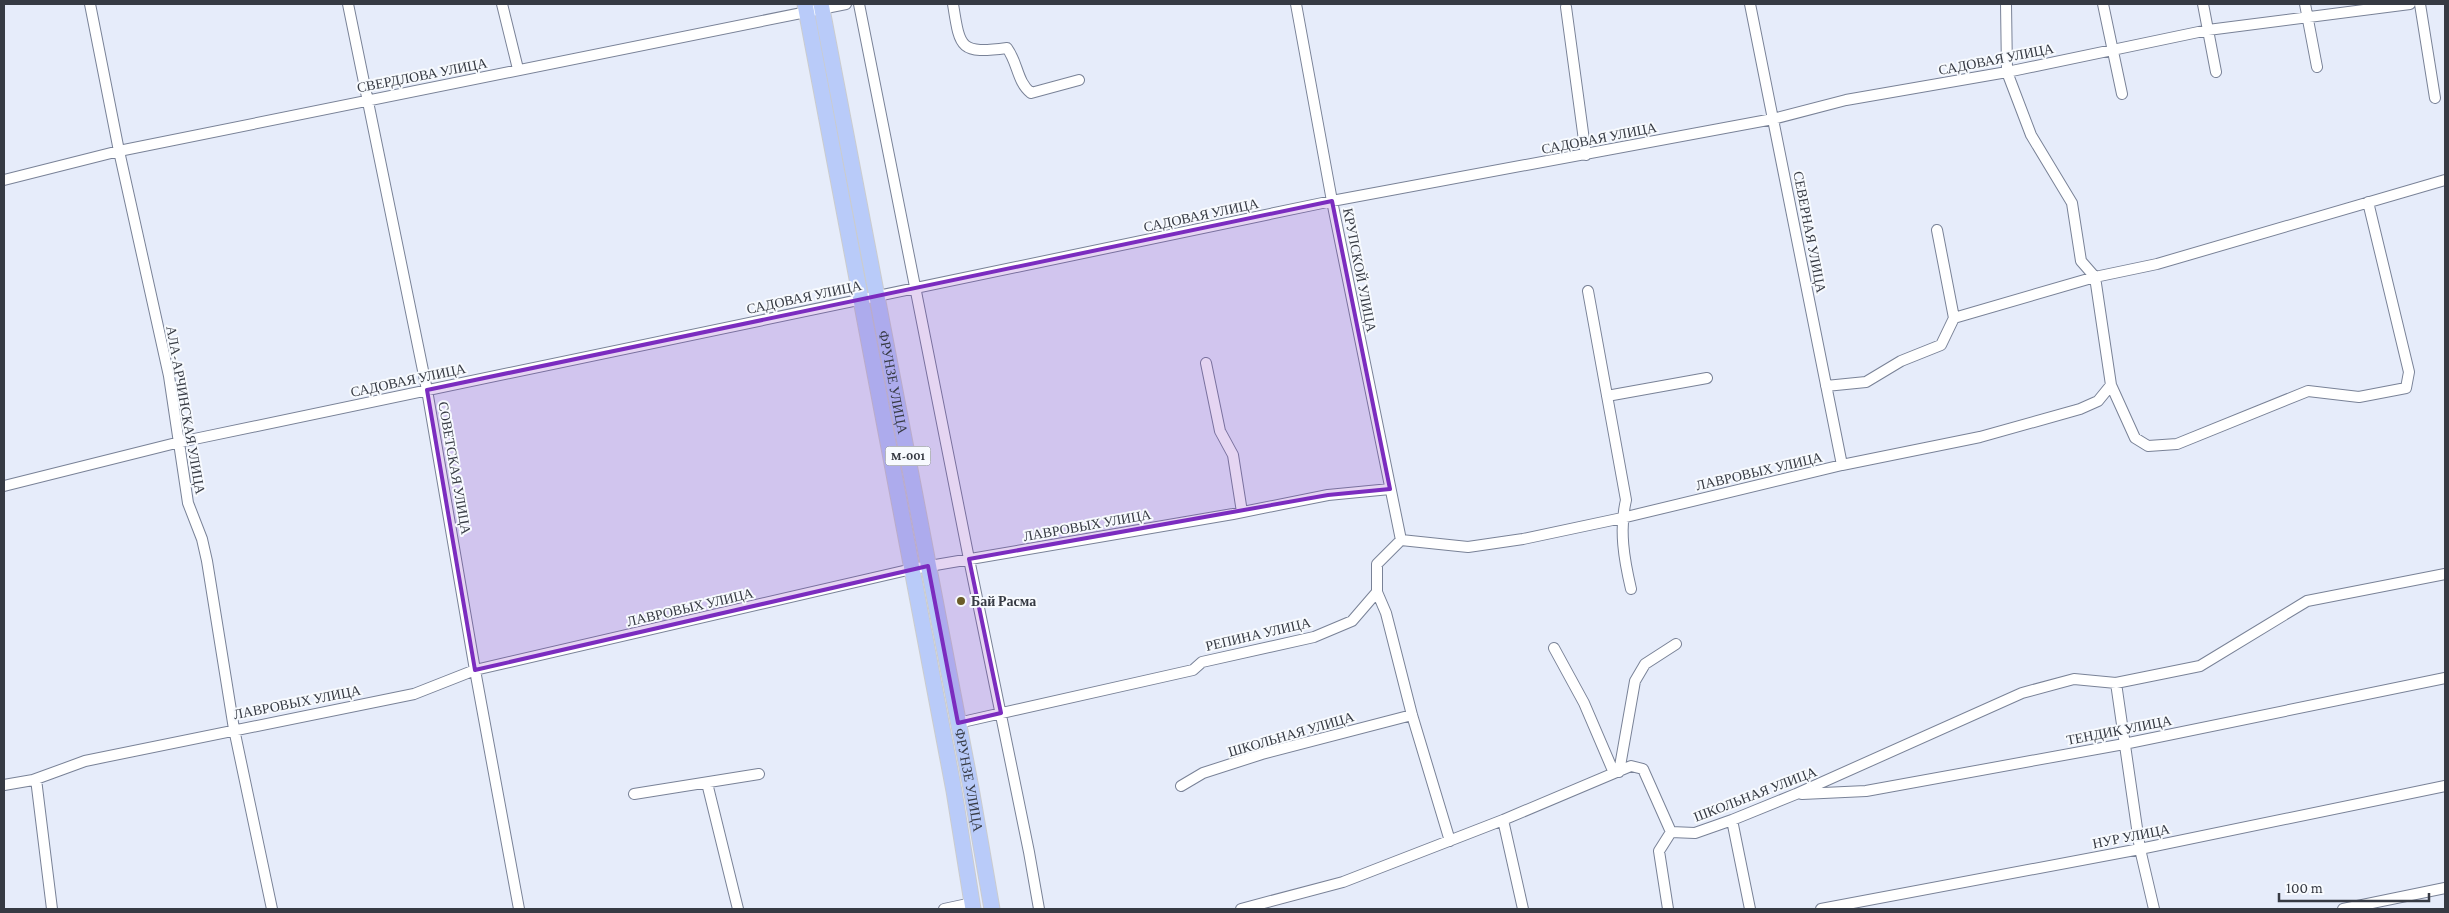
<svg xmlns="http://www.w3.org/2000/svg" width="2449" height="913" font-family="'Crimson Pro',serif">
  <rect width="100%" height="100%" fill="#e6ecfa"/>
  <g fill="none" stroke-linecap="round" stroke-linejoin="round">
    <!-- minor casing -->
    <g stroke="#798297" stroke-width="12">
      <path id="minor" d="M 90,4 L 119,151 L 169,376 L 188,503 L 202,539 L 207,561 L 234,729 L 272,909
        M 348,4 L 427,390 L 475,670 L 519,909
        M 502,4 L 518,69
        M 859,4 L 969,559 L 1029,852 L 1039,909
        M 953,4 C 960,49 960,54 1007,48 C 1018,63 1017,82 1031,93 L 1079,80
        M 1296,4 L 1332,201 L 1401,540
        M 1750,4 L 1842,465
        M 2006,4 L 2007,72 L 2031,135 L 2072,203 L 2081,261 L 2095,277 L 2111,385 L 2135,438 L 2148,446 L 2177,444 L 2308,391 L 2359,397 L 2406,388 L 2409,372 L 2368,202
        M 2103,4 L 2122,94
        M 2203,4 L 2216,72
        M 2305,4 L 2317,67
        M 2420,4 L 2435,98
        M 1566,7 L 1586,155
        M 4,180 L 119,151 L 846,4
        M 1937,230 L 1954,318
        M 1588,291 L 1626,500 C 1619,530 1624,559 1631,589
        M 1206,363 L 1220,431 L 1233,455 L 1242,512
        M 1826,386 L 1866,382 L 1901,361 L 1941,345 L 1954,318 L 2095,277 L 2157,264 L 2445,180
        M 1607,396 L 1707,378
        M 4,486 L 180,442 L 1332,201 L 1773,119 L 1846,100 L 2007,72 L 2208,30 L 2410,4
        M 1401,540 L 1468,547 L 1523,539 L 1622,518 L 1842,465 L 1980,437 L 2080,409 L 2098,401 L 2111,385
        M 1377,592 L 1386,613 L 1412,715 L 1450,841
        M 1554,648 L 1584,703 L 1614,773
        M 2116,683 L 2140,849 L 2154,909
        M 958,723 L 1193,670 L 1202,662 L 1314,637 L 1352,621 L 1377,592 L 1377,564 L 1401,540
        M 1619,772 L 1635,681 L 1645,664 L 1676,644
        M 36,779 L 52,909
        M 707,783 L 738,909
        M 4,785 L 33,780 L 85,761 L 414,694 L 475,670 L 912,569 L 1233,514 L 1328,495 L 1390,489
        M 1181,786 L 1203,773 L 1262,754 L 1412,715
        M 634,794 L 759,774
        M 1802,794 L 1866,791 L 2124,744 L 2445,678
        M 1503,820 L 1523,909
        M 1732,820 L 1750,909
        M 944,909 L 972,903
        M 1241,909 L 1343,882 L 1503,820 L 1631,766 L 1643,769 L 1671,832 L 1695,833 L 1732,820 L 1796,794 L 2022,693 L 2074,679 L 2116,683 L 2200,666 L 2307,601 L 2445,574
        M 1668,909 L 1659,851 L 1671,832
        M 1821,909 L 2140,849 L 2445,786
        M 2343,909 L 2445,888"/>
    </g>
    <!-- primary casing -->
    <g stroke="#cbccce" stroke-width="17">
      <g id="primary">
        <path d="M 805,4 L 954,791 L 973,909"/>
        <path id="s1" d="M 821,4 L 971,788 L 992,909"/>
      </g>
    </g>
    <!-- minor -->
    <use href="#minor" stroke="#fff" stroke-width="10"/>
    <!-- primary -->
    <use href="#primary" stroke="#b9cbf9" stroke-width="15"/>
  </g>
  <!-- marked area -->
  <path fill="#7b2cbf" fill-opacity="0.2" stroke="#7b2cbf" stroke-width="4" stroke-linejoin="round" d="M 1332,201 L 1390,489 L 1328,495 L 969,559 L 1001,713 L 958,723 L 928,566 L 475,670 L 427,390 Z"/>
  <!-- markers -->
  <circle fill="#6a5c29" stroke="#f7fafe" stroke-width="2" cx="961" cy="601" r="5"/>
  <g text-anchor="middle" stroke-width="4" stroke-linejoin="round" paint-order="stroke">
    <!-- shield labels -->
    <rect fill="#f7fafe" stroke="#70747b" stroke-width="1" x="885.5" y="446.5" width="45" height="19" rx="4"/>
    <g font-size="12" font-weight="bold" fill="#363a43">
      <text x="908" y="460">M-001</text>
    </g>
    <!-- street labels -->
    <g font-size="14" fill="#363a43" stroke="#f7fafe">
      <text transform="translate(1996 59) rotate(-11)" y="5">САДОВАЯ УЛИЦА</text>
      <text transform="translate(422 75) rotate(-11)" y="5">СВЕРДЛОВА УЛИЦА</text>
      <text transform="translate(1599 138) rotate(-11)" y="5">САДОВАЯ УЛИЦА</text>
      <text transform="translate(1201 215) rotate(-12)" y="5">САДОВАЯ УЛИЦА</text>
      <text transform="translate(1810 232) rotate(79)" y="5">СЕВЕРНАЯ УЛИЦА</text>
      <text transform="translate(1360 270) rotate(79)" y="5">КРУПСКОЙ УЛИЦА</text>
      <text transform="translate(804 297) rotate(-12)" y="5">САДОВАЯ УЛИЦА</text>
      <text transform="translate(408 380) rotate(-12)" y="5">САДОВАЯ УЛИЦА</text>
      <text dy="5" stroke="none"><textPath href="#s1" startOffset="385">ФРУНЗЕ УЛИЦА</textPath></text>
      <text transform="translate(186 410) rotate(80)" y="5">АЛА-АРЧИНСКАЯ УЛИЦА</text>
      <text transform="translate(455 468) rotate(80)" y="5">СОВЕТСКАЯ УЛИЦА</text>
      <text transform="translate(1759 471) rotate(-13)" y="5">ЛАВРОВЫХ УЛИЦА</text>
      <text transform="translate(1087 525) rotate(-10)" y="5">ЛАВРОВЫХ УЛИЦА</text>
      <text transform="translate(690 607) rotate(-13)" y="5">ЛАВРОВЫХ УЛИЦА</text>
      <text transform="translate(1258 634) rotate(-13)" y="5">РЕПИНА УЛИЦА</text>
      <text transform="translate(297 702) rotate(-11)" y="5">ЛАВРОВЫХ УЛИЦА</text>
      <text transform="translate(2119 730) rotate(-11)" y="5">ТЕНДИК УЛИЦА</text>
      <text transform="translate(1291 734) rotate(-16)" y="5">ШКОЛЬНАЯ УЛИЦА</text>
      <text dy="5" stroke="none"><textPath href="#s1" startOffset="790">ФРУНЗЕ УЛИЦА</textPath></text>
      <text transform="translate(1755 794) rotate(-21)" y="5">ШКОЛЬНАЯ УЛИЦА</text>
      <text transform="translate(2131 836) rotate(-11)" y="5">НУР УЛИЦА</text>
    </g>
    <!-- poi labels -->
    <g font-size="14" font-weight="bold" fill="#363a43" stroke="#f7fafe" text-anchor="start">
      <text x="971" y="606">Бай Расма</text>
    </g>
  </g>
  <!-- border -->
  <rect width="2449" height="913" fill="none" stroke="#363a43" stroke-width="10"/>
  <!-- scale -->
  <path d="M2279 893v8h150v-8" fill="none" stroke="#363a43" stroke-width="2.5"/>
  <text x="2286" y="893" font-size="15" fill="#363a43" stroke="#f7fafe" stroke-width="4" paint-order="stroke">100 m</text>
</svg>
